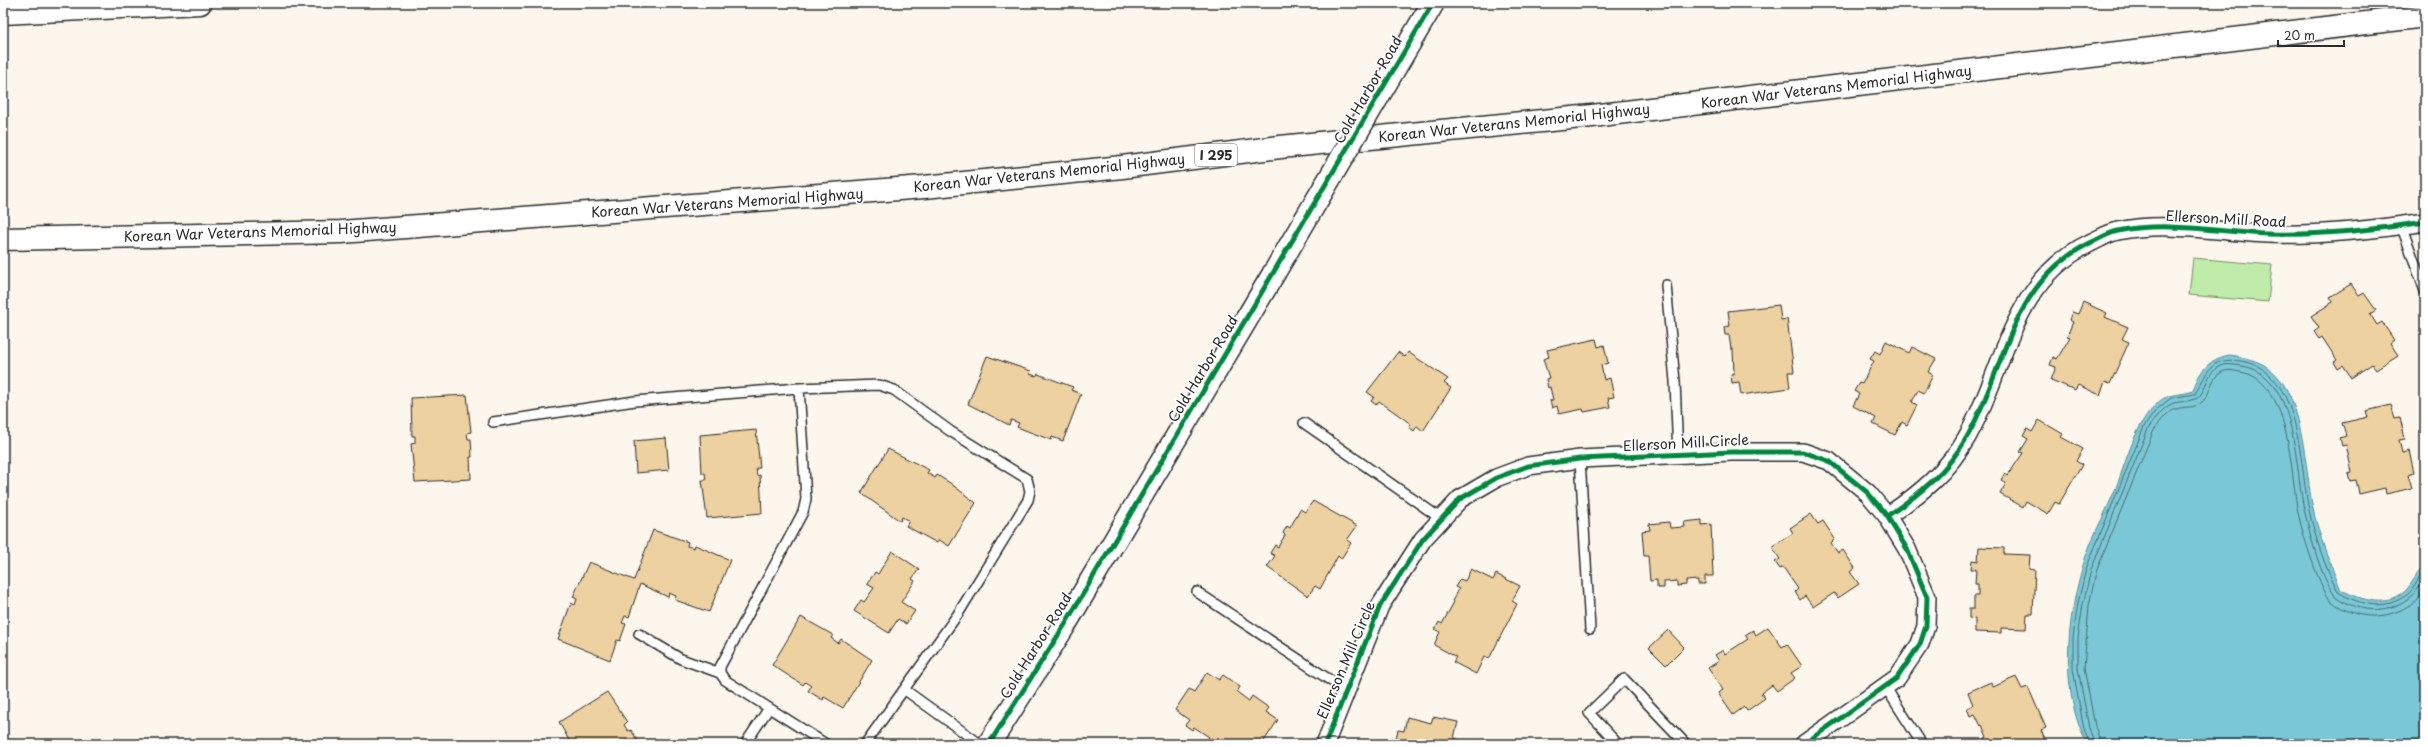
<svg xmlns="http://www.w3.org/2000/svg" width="2428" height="747" font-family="'Playpen Sans',sans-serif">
  <rect width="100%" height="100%" fill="#fcf6ec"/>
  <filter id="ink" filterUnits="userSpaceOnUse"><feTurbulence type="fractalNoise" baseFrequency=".025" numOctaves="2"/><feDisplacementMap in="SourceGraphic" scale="8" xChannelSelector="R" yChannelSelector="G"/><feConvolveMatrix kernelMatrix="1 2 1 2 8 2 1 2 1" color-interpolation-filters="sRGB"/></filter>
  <g filter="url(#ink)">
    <!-- green -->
    <path fill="#c0eca9" stroke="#768c6a" d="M 2193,258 L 2272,265 L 2268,302 L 2189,295 Z"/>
    <!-- water -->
    <path fill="#7ac8d7" stroke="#5a8992" d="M 2229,355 C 2242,357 2253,359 2264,365 C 2305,388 2304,468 2313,509 C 2319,536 2330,564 2341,590 C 2362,600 2389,610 2408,588 C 2414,580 2417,572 2425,566 L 2425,744 L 2087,744 C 2060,692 2066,624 2082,569 C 2089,541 2104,517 2115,490 C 2126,463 2133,430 2153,408 C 2167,391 2175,397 2193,391 C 2199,371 2209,359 2229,355 Z"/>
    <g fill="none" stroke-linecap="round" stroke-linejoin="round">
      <!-- shore -->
      <path stroke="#4b6a70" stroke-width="1" d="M 2090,744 L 2084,730 L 2073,669 L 2073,637 L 2078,603 L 2086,569 L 2144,427 L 2156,410 L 2171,398 L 2195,394 C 2209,371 2209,357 2241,361 C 2302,370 2299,464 2309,510 C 2315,537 2325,568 2338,592 C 2361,606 2386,611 2408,594 C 2416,587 2418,577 2425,571
        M 2095,744 L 2089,728 L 2078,669 L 2078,638 L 2083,604 L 2091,570 L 2148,429 C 2154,421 2163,406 2174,403 C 2183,401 2191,402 2199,397 C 2207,387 2206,375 2218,367 C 2225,363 2234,365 2242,366 C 2299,374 2294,472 2305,513 C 2311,537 2320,576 2335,596 C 2366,619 2407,613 2425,578
        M 2101,744 L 2095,726 L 2084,668 L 2089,605 L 2096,572 L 2153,432 C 2159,424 2166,411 2176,409 C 2185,406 2195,409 2202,402 C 2212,394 2209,378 2222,372 C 2228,369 2234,371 2240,372 C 2291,379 2290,473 2298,512 C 2302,533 2318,584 2330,600 C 2360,625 2402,620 2425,591"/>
    </g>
    <!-- building -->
    <path fill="#eed1a1" stroke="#2b2b2b" d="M 2351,284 L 2359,296 L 2364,293 L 2376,310 L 2370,314 L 2377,325 L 2382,322 L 2394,340 L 2390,343 L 2398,355 L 2376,369 L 2372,364 L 2351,378 L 2343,366 L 2338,369 L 2334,362 L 2337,360 L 2322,337 L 2319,339 L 2314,332 L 2319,328 L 2311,316 L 2333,302 L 2330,297 Z
      M 2083,302 L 2107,313 L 2105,317 L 2128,327 L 2122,339 L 2129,342 L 2110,384 L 2105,382 L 2100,395 L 2078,385 L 2075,390 L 2051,380 L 2056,367 L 2050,365 L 2053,357 L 2057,359 L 2070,337 L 2067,336 L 2073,322 L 2069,320 L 2072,312 L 2078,314 Z
      M 1779,305 L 1781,320 L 1787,319 L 1794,372 L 1788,372 L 1790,388 L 1741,395 L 1739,382 L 1732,383 L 1731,374 L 1734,374 L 1733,349 L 1731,349 L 1729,335 L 1725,335 L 1724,327 L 1730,326 L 1728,311 Z
      M 1596,339 L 1598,347 L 1604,345 L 1608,363 L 1601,365 L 1604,380 L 1610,378 L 1614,397 L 1608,398 L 1610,407 L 1584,412 L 1583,409 L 1559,414 L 1557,406 L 1552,408 L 1550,400 L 1553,400 L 1550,387 L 1548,388 L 1546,379 L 1549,378 L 1543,359 L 1549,357 L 1547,350 Z
      M 1886,341 L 1909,353 L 1912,347 L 1936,359 L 1928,372 L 1933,375 L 1924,393 L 1918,390 L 1912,402 L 1917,405 L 1907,425 L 1902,422 L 1895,435 L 1873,424 L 1876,418 L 1853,406 L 1859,394 L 1854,391 L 1859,383 L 1862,384 L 1874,361 L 1870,359 L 1875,351 L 1880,354 Z
      M 1398,352 L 1405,357 L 1408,352 L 1448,379 L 1444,383 L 1451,388 L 1423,431 L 1417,426 L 1414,431 L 1409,427 L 1411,424 L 1379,401 L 1376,405 L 1371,401 L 1374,397 L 1367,392 Z
      M 987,356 L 1031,371 L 1030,374 L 1036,376 L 1038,374 L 1073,387 L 1071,390 L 1081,394 L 1063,441 L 1052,437 L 1051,440 L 1017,427 L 1019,423 L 1011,420 L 1009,425 L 968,404 Z
      M 467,395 L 471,432 L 467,433 L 468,439 L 471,439 L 472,457 L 470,457 L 471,479 L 415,482 L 411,444 L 415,443 L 415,436 L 412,436 L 411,398 Z
      M 2391,405 L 2395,418 L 2400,417 L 2405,439 L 2399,440 L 2402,453 L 2409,451 L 2414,472 L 2408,474 L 2412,488 L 2386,494 L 2385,488 L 2359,494 L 2356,480 L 2350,481 L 2348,473 L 2352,472 L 2346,445 L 2342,446 L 2340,438 L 2346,436 L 2342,423 L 2368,417 L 2366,411 Z
      M 2039,420 L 2063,434 L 2061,437 L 2083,449 L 2076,461 L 2082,465 L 2059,504 L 2055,502 L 2048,514 L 2026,501 L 2023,507 L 2000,494 L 2006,483 L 2001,480 L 2005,473 L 2008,475 L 2023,453 L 2020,452 L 2028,439 L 2023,436 L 2027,429 L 2032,432 Z
      M 756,430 L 760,468 L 756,468 L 757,476 L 760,475 L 762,513 L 707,518 L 702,480 L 706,480 L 705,473 L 702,473 L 700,435 Z
      M 666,438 L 669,470 L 636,473 L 634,441 Z
      M 888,449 L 929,470 L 927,473 L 935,478 L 937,475 L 950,483 L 976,503 L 949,546 L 939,540 L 937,543 L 906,526 L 909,521 L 902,517 L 900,521 L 861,493 Z
      M 1313,501 L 1357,526 L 1347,540 L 1351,543 L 1341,559 L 1338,556 L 1320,589 L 1315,586 L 1308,596 L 1267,567 L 1275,556 L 1270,553 L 1275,545 L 1278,547 L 1285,535 L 1283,533 L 1287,526 L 1290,528 L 1300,509 L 1305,512 Z
      M 1811,514 L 1818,524 L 1823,521 L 1835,539 L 1831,543 L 1838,553 L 1843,550 L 1855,568 L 1850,572 L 1859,584 L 1838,598 L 1834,593 L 1813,607 L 1805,596 L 1800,600 L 1795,592 L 1798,589 L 1783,567 L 1780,569 L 1775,562 L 1780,559 L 1772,547 L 1793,533 L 1790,528 Z
      M 1702,520 L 1702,525 L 1711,524 L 1713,576 L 1705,576 L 1705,584 L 1698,584 L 1698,580 L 1686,581 L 1686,585 L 1677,586 L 1677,581 L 1664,582 L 1664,588 L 1657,588 L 1657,580 L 1650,581 L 1648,556 L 1644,556 L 1642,531 L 1650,530 L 1649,524 L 1669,522 L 1670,528 L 1685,527 L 1684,522 Z
      M 653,530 L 688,542 L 687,546 L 694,548 L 695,545 L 730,560 L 709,612 L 675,600 L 676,596 L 669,593 L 668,597 L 640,584 L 629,617 L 625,616 L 622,623 L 626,624 L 620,641 L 617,640 L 610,660 L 558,639 L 571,603 L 575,605 L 577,599 L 573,597 L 589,562 L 634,580 Z
      M 1979,547 L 2004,548 L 2004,554 L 2030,555 L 2029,569 L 2035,570 L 2033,614 L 2027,614 L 2026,629 L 2001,628 L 2001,633 L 1975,632 L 1975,619 L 1969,618 L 1969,609 L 1974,609 L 1974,596 L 1978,596 L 1978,584 L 1975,584 L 1976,569 L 1971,569 L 1972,560 L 1978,561 Z
      M 892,551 L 919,569 L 912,579 L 915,581 L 901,602 L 915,611 L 906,624 L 898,619 L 889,633 L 854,611 L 861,600 L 864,602 L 874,588 L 867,584 L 875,572 L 878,574 Z
      M 1471,569 L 1493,580 L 1496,574 L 1520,586 L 1512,601 L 1517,604 L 1489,659 L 1484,657 L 1476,674 L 1453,662 L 1456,657 L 1434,645 L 1440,632 L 1435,629 L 1439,622 L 1442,624 L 1454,602 L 1452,601 L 1459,589 L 1455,587 L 1460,579 L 1465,581 Z
      M 801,617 L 833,635 L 831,638 L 838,643 L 841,639 L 872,660 L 843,708 L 824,697 L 823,700 L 808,691 L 811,686 L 805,682 L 803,685 L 772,665 Z
      M 1768,627 L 1782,647 L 1787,644 L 1802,666 L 1791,673 L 1795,678 L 1777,691 L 1772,685 L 1761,693 L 1765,698 L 1747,711 L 1744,707 L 1733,715 L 1718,693 L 1723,690 L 1708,668 L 1719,661 L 1715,655 L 1723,650 L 1725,654 L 1748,639 L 1745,635 L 1753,630 L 1756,635 Z
      M 1668,630 L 1684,647 L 1666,665 L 1649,648 Z
      M 1207,672 L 1219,680 L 1223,675 L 1240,687 L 1237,692 L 1249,701 L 1252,696 L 1269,708 L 1266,712 L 1278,720 L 1264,741 L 1269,744 L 1212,744 L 1207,740 L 1209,737 L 1194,727 L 1192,730 L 1185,725 L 1189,720 L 1175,710 L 1189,689 L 1194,692 Z
      M 2016,677 L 2022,689 L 2028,687 L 2046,728 L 2041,730 L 2046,743 L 1987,744 L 1985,738 L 1987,737 L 1982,725 L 1981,726 L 1975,714 L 1970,716 L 1967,708 L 1973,705 L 1968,692 L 1991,682 L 1993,687 Z
      M 607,692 L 627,722 L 624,725 L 628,731 L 631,730 L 640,744 L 571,744 L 559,722 Z
      M 1407,717 L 1431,723 L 1433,717 L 1458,722 L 1454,738 L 1460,740 L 1459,744 L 1398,744 L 1399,739 L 1396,738 L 1398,730 L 1404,731 Z"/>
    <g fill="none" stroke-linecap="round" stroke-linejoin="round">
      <!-- service casing -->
      <g stroke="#2b2b2b" stroke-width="12">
        <path id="service" d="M 2401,225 L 2425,291
          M 1666,285 L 1675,381 L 1678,456
          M 799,388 L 806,499 L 803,512 L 720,667 L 720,673 L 725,680 L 826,744
          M 493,422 L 635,401 L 799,388 L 879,385 L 894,390 L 950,431 L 1027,479 L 1030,491 L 1028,500 L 958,614 L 865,744
          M 1304,423 L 1440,518
          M 1580,459 L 1590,629
          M 1197,592 L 1345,690
          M 639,634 L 681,659 L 720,673
          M 1886,688 L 1922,744
          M 905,690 L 980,744
          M 745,744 L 769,708
          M 1618,744 L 1589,713 L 1624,679 L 1686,744"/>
      </g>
      <!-- minor casing -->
      <g stroke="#2b2b2b" stroke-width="20">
        <path id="minor" d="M 1887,516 C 1919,495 1948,471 1967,437 C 2006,368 2010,282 2090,243 C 2099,239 2108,233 2118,231 C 2167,221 2218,232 2267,234 C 2320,236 2372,230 2425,222
          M 1325,744 L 1380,606 L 1423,539 L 1460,499 L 1496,478 L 1528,466 L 1580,459 L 1732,452 L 1803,452 L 1829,461 L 1868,493 L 1887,516 L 1907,549 L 1927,597 L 1926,626 L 1920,644 L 1897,678 L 1804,744"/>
      </g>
      <!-- secondary casing -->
      <g stroke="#2b2b2b" stroke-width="25">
        <path id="secondary" d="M 989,744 L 1064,626 L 1274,273"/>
      </g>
      <!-- motorway casing -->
      <g stroke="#2b2b2b" stroke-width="25">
        <path id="motorway" d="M 3,13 L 200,3
          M 3,239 L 341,232 L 924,187 L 1122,167 L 1280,147 L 1592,116 L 2425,16"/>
      </g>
      <!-- service -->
      <use href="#service" stroke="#fff" stroke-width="9"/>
      <!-- minor -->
      <use href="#minor" stroke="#fff" stroke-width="17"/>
      <!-- secondary -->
      <use href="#secondary" stroke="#fff" stroke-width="22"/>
      <!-- motorway -->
      <use href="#motorway" stroke="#fff" stroke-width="22"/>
      <!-- secondary-bridge casing -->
      <g stroke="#2b2b2b" stroke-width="25" stroke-linecap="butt">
        <path id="secondary-bridge" d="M 1274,273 L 1433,3"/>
      </g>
      <!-- secondary-bridge -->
      <use href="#secondary-bridge" stroke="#fff" stroke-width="22"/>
      <!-- cycleway casing -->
      <g stroke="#fff" stroke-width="8">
        <path id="cycleway" d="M 1887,516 C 1919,495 1948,471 1967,437 C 2006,368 2010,282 2090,243 C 2099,239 2108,233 2118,231 C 2167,221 2218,232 2267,234 C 2320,236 2372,230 2425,222
          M 989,744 L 1064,626 L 1433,3
          M 1325,744 L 1380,606 L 1423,539 L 1460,499 L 1496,478 L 1528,466 L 1580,459 L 1732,452 L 1803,452 L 1829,461 L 1868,493 L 1887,516 L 1907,549 L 1927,597 L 1926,626 L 1920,644 L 1897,678 L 1804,744"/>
      </g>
      <!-- cycleway -->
      <use href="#cycleway" stroke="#00873e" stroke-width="5"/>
    </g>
  </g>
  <g text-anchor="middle" stroke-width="3.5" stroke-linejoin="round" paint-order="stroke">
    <!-- shield labels -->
    <rect fill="#fff" stroke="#6b6b6b" stroke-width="1" x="1195" y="144" width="42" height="22" rx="3"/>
    <g font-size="13" font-weight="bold" fill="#2b2b2b">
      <text x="1216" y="160">I 295</text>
    </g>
    <!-- street labels -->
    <g font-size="14" fill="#2b2b2b" stroke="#fff">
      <text transform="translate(1836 87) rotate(-7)" y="5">Korean War Veterans Memorial Highway</text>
      <text transform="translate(1368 90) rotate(-60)" y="5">Cold Harbor Road</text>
      <text transform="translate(1514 123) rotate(-6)" y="5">Korean War Veterans Memorial Highway</text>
      <text transform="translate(1049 173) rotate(-6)" y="5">Korean War Veterans Memorial Highway</text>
      <text transform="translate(727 203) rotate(-4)" y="5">Korean War Veterans Memorial Highway</text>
      <text transform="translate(2226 219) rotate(3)" y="5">Ellerson Mill Road</text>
      <text transform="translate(260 232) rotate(-2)" y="5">Korean War Veterans Memorial Highway</text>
      <text transform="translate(1203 369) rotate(-59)" y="5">Cold Harbor Road</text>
      <text transform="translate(1686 443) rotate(-3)" y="5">Ellerson Mill Circle</text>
      <text transform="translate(1036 646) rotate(-58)" y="5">Cold Harbor Road</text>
      <text transform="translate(1346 660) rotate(-67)" y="5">Ellerson Mill Circle</text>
    </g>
  </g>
  <!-- margin -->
  <rect width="2428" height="747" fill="none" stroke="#fff" stroke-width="16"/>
  <rect x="8" y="8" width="2412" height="731" fill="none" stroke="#2b2b2b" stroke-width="1.5" filter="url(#ink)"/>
  <!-- scale -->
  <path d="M2278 40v6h66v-6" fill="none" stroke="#2b2b2b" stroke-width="2"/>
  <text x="2284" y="40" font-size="12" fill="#2b2b2b" stroke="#ffffff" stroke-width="3" paint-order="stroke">20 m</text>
</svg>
